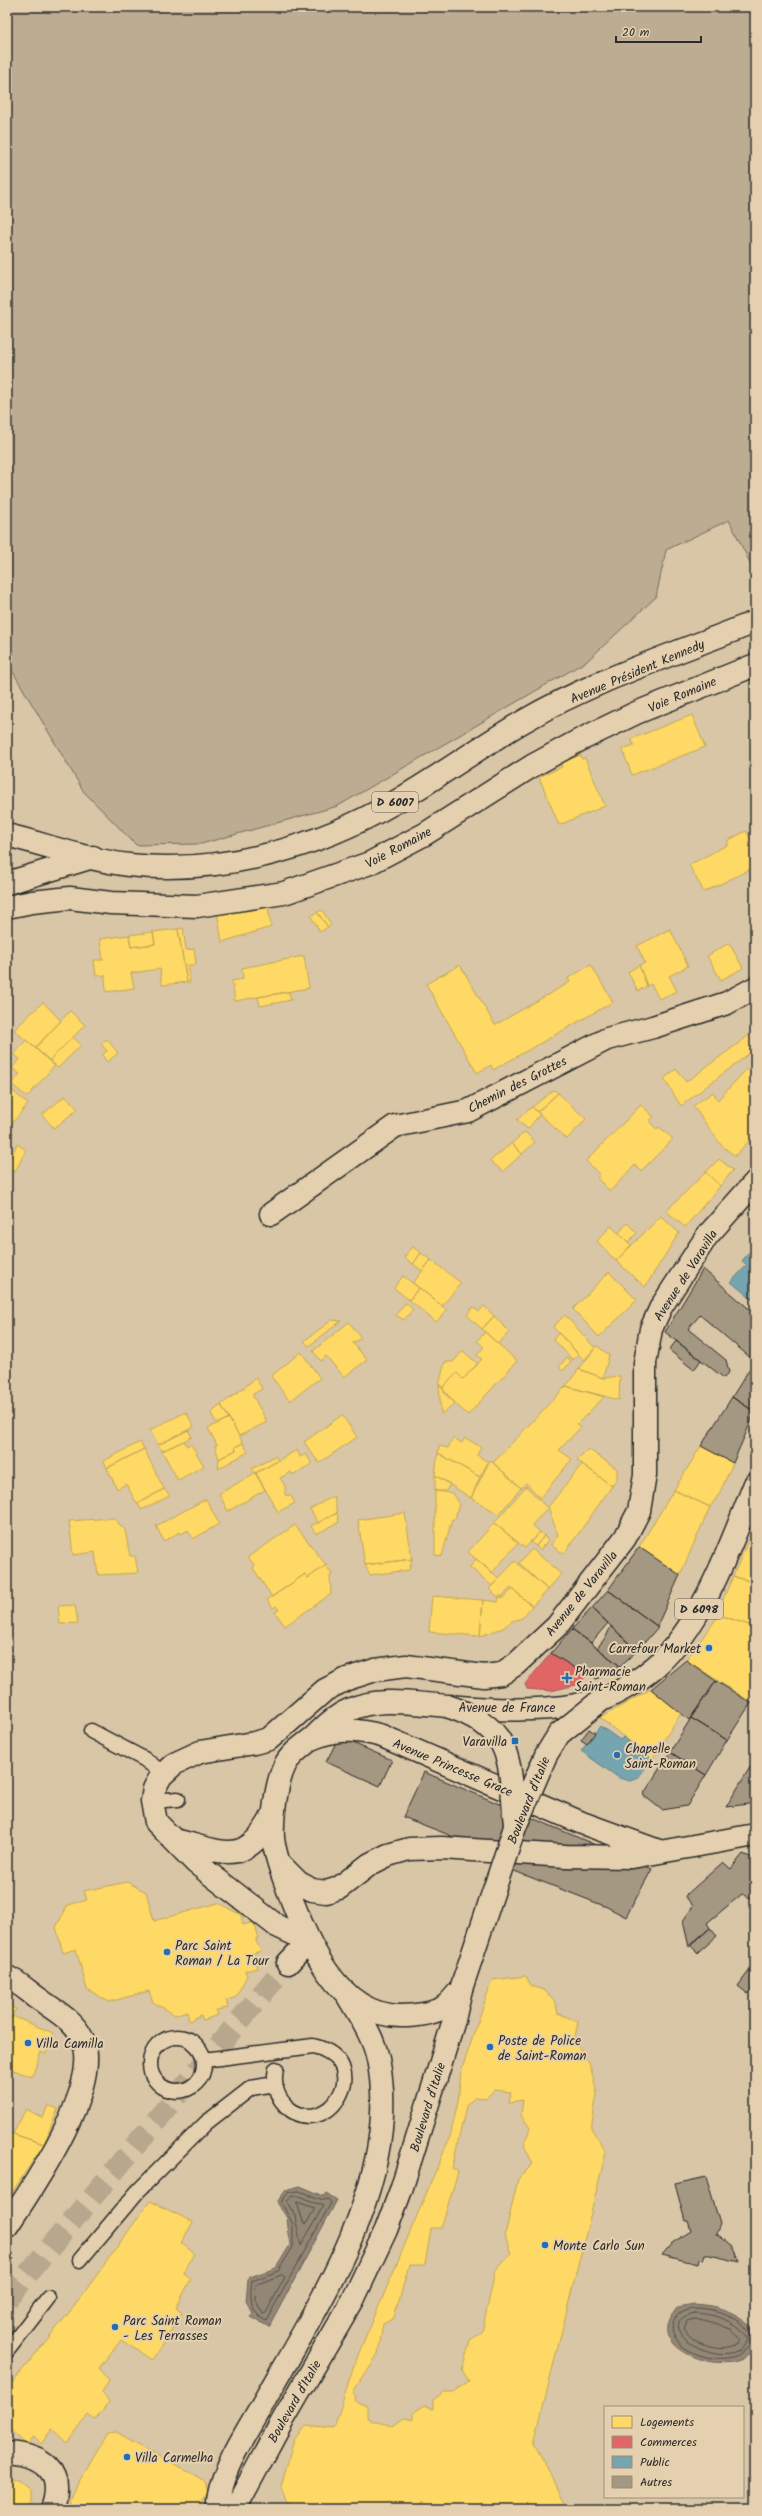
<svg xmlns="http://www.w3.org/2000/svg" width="762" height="2516" font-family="Kalam,sans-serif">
  <rect width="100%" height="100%" fill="#d9c6a6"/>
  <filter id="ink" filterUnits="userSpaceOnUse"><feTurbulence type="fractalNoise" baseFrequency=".025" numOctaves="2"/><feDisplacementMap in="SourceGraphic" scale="8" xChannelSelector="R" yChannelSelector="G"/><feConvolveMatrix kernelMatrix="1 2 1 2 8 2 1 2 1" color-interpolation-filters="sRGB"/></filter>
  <g filter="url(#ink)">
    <!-- green -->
    <path fill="#bcac92" stroke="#746c5e" d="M 7,7 L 755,7 L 755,573 L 729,520 L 666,550 L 656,597 L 587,661 L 338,806 L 201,844 L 136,845 L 84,792 L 10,667 L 7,658 Z"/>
    <!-- water -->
    <path fill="#928674" stroke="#696257" d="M 300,2186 L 324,2196 L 326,2193 L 337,2200 L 269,2327 L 251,2317 L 253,2313 L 246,2301 L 248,2280 L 250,2277 L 276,2268 L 290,2245 L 287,2218 L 277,2202 L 286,2190 Z
      M 694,2304 C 715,2305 735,2311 750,2325 C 754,2329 756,2337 755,2342 C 751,2378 673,2362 668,2332 C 666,2322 673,2314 678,2307 Z"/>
    <!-- homes -->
    <path fill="#ffd966" stroke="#bfa554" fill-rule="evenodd" d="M 692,715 L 705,747 L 632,775 L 622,749 L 634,745 L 631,739 Z
      M 580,755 L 582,759 L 585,758 L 605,806 L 559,825 L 539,777 L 562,767 L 560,763 Z
      M 746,831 L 755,848 L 755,867 L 704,892 L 689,865 L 729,844 L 727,841 Z
      M 268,906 L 271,927 L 222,942 L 217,911 Z
      M 322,910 L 331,925 L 328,927 L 317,912 Z
      M 317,912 L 328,927 L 320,932 L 311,916 Z
      M 183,928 L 186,950 L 194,949 L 196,965 L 187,965 L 190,982 L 187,982 L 178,929 Z
      M 178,929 L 187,982 L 162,985 L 160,969 L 131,973 L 134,988 L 106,992 L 105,975 L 96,976 L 94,960 L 103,960 L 100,939 L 129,935 L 131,947 L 155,944 L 153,932 Z
      M 670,929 L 688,966 L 669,976 L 677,991 L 659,999 L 651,984 L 647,986 L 639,965 L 645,963 L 637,946 Z
      M 153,932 L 155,944 L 131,947 L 129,935 Z
      M 729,943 L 743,968 L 721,980 L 707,956 Z
      M 304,956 L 309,988 L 235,1001 L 232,981 L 243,979 L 242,968 Z
      M 460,965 L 495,1025 L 570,982 L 568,978 L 591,965 L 613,1002 L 493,1070 L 491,1065 L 477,1073 L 426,984 Z
      M 639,965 L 647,986 L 638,991 L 628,972 Z
      M 289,992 L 291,1000 L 260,1006 L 258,997 Z
      M 43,1002 L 61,1021 L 35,1048 L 14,1030 Z
      M 70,1011 L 85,1025 L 49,1061 L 35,1048 Z
      M 755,1031 L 755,1049 L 681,1106 L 664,1079 L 676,1069 L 686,1082 Z
      M 73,1037 L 81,1045 L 58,1068 L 49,1061 Z
      M 107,1039 L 118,1053 L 107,1062 L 102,1055 L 107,1051 L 101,1044 Z
      M 26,1040 L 55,1065 L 27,1097 L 11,1084 L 20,1074 L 12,1068 L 20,1059 L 14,1055 Z
      M 755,1060 L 755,1134 L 735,1156 L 722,1146 L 693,1106 L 713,1092 L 718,1100 Z
      M 554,1090 L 558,1093 L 537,1112 L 532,1107 Z
      M 13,1091 L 28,1104 L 8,1128 L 13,1133 L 7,1146 L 7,1099 Z
      M 558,1093 L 586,1119 L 567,1139 L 537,1112 Z
      M 65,1096 L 78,1109 L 54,1128 L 42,1115 Z
      M 641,1105 L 654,1117 L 649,1121 L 657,1130 L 659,1127 L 673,1139 L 641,1171 L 635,1165 L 610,1191 L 597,1178 L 600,1175 L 586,1161 Z
      M 532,1107 L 540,1114 L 528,1129 L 517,1120 Z
      M 525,1132 L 535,1142 L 522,1154 L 512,1143 Z
      M 512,1143 L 522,1154 L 503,1171 L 490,1161 Z
      M 17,1144 L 26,1150 L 15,1172 L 7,1168 L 7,1165 Z
      M 719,1159 L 733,1170 L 720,1186 L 706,1172 Z
      M 706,1172 L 720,1186 L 685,1227 L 666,1211 Z
      M 661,1216 L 679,1233 L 645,1287 L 616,1261 Z
      M 627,1223 L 637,1233 L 628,1242 L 619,1233 Z
      M 611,1226 L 631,1245 L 616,1261 L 597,1241 Z
      M 413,1247 L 421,1253 L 413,1264 L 404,1257 Z
      M 421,1253 L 431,1260 L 422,1271 L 413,1264 Z
      M 431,1260 L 461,1283 L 442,1306 L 413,1283 Z
      M 609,1272 L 637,1300 L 599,1337 L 573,1309 Z
      M 403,1276 L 419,1288 L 409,1300 L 394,1288 Z
      M 419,1288 L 447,1310 L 436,1322 L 409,1300 Z
      M 405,1303 L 413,1309 L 404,1320 L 396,1315 Z
      M 484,1306 L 494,1316 L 482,1329 L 467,1315 L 473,1307 L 479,1312 Z
      M 565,1315 L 595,1348 L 584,1360 L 553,1327 Z
      M 494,1316 L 509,1332 L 498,1344 L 482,1329 Z
      M 332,1320 L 341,1321 L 309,1346 L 304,1341 Z
      M 349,1322 L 361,1338 L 353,1343 L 367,1360 L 344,1377 L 326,1356 L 321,1361 L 313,1351 Z
      M 485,1332 L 517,1361 L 468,1415 L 444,1393 L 443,1387 L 457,1373 L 463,1379 L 482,1359 L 477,1355 L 484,1347 L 477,1341 Z
      M 559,1333 L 578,1354 L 573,1360 L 553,1339 Z
      M 597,1346 L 609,1355 L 603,1378 L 579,1369 Z
      M 463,1351 L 478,1364 L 463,1379 L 457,1373 L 443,1387 L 439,1385 L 445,1362 L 453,1362 Z
      M 301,1352 L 320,1378 L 290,1401 L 271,1376 Z
      M 567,1357 L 571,1361 L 563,1371 L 559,1367 Z
      M 579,1369 L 603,1378 L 620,1376 L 619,1400 L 566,1386 Z
      M 256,1378 L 262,1389 L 253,1394 L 253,1396 L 267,1422 L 239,1436 L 221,1405 Z
      M 439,1385 L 455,1403 L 441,1414 Z
      M 566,1386 L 604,1397 L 577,1424 L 581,1427 L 559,1450 L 572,1459 L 540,1498 L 526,1483 L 521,1488 L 493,1463 Z
      M 221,1405 L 229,1418 L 217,1424 L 211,1413 Z
      M 186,1412 L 194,1427 L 158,1445 L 150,1430 Z
      M 342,1415 L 357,1437 L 319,1463 L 304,1442 Z
      M 229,1418 L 243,1443 L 235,1447 L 236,1450 L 219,1459 L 215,1446 L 217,1445 L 208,1428 Z
      M 188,1430 L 192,1437 L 162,1451 L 158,1445 Z
      M 453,1438 L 462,1443 L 465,1438 L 481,1447 L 477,1455 L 488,1462 L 480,1477 L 438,1453 L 439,1446 L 448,1448 Z
      M 184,1441 L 187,1446 L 191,1444 L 204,1466 L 178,1480 L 162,1451 Z
      M 140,1442 L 144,1449 L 107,1468 L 104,1461 Z
      M 243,1443 L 248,1452 L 218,1469 L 219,1459 L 236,1450 L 235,1447 Z
      M 701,1446 L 733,1463 L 719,1494 L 710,1507 L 674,1490 Z
      M 144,1449 L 164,1489 L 137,1504 L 126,1484 L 117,1489 L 107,1468 Z
      M 588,1449 L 617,1469 L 617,1478 L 612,1486 L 577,1460 Z
      M 297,1450 L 300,1457 L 306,1454 L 312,1464 L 292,1475 L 291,1472 L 280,1478 L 285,1486 L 285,1495 L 291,1496 L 295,1503 L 278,1512 L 256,1473 Z
      M 438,1453 L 480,1477 L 471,1498 L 435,1475 Z
      M 275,1456 L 278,1461 L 255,1473 L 252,1469 Z
      M 490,1460 L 521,1488 L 499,1514 L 471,1498 Z
      M 582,1464 L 612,1486 L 564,1554 L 551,1545 L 558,1535 L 548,1507 Z
      M 255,1473 L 265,1490 L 228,1511 L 219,1494 Z
      M 435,1475 L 450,1484 L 446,1491 L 435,1491 Z
      M 526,1486 L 547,1508 L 532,1525 L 540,1532 L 525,1548 L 494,1523 Z
      M 164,1489 L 170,1496 L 141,1510 L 138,1503 Z
      M 674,1490 L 710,1507 L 680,1575 L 639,1547 Z
      M 435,1491 L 453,1493 L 459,1503 L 455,1519 L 452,1519 L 442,1556 L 435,1555 Z
      M 334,1496 L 337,1513 L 318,1523 L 310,1509 Z
      M 206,1499 L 219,1524 L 193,1539 L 188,1530 L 181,1534 L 180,1532 L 164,1541 L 156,1526 Z
      M 337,1513 L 339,1522 L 316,1534 L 311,1526 Z
      M 405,1513 L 412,1559 L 365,1565 L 358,1520 Z
      M 113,1518 L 125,1530 L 130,1556 L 135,1556 L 138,1573 L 98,1575 L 95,1552 L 73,1555 L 69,1521 Z
      M 494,1523 L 518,1543 L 492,1573 L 468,1552 Z
      M 295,1525 L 326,1565 L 308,1578 L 305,1574 L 272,1597 L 253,1568 L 255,1566 L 248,1557 Z
      M 755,1525 L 755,1583 L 733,1576 Z
      M 540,1532 L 544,1536 L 536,1546 L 530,1542 Z
      M 544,1536 L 548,1540 L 540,1550 L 536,1546 Z
      M 532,1549 L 561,1574 L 548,1590 L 519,1563 Z
      M 412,1559 L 409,1570 L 370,1575 L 365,1565 Z
      M 476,1559 L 499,1578 L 492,1586 L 470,1567 Z
      M 515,1561 L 548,1590 L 532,1606 L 511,1588 L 502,1596 L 497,1596 L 489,1589 Z
      M 326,1565 L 332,1575 L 330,1576 L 331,1594 L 285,1626 L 275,1612 L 279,1610 L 276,1606 L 273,1608 L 267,1600 L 305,1574 L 308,1578 Z
      M 733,1576 L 755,1583 L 755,1627 L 717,1614 Z
      M 513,1589 L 532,1606 L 522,1618 L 512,1621 L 503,1628 L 480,1636 L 483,1600 L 498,1602 L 499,1597 L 503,1598 Z
      M 432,1596 L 483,1600 L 480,1636 L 429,1632 Z
      M 75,1605 L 78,1623 L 60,1624 L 58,1606 Z
      M 719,1615 L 755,1627 L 755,1705 L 686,1660 Z
      M 651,1689 L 681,1713 L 652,1759 L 600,1718 Z
      M 127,1882 L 146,1892 L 154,1921 L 218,1903 L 241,1915 L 243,1925 L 254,1922 L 259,1938 L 256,1938 L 256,1941 L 261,1951 L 251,1954 L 252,1956 L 254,1956 L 258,1968 L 245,1971 L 247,1976 L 235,1998 L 226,2000 L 228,2008 L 216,2010 L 218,2015 L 203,2020 L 201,2015 L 189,2021 L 187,2011 L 175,2015 L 153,2002 L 149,1991 L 109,2002 L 87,1989 L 76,1949 L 63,1953 L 56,1927 L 68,1905 L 87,1900 L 84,1891 Z
      M 526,1976 L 531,1986 L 544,1990 L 554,2000 L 558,2013 L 578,2022 L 574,2041 L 589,2062 L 597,2094 L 591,2128 L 606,2152 L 534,2443 L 569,2509 L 424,2509 L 424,2500 L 418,2509 L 305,2509 L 287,2504 L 281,2486 L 294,2440 L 305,2426 L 334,2429 L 353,2368 L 450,2137 L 458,2102 L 461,2072 L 492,1980 ZM 494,2090 L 511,2092 L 509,2102 L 523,2100 L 521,2115 L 530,2128 L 524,2145 L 533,2164 L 518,2179 L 505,2235 L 511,2254 L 495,2272 L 482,2332 L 470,2340 L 462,2370 L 469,2381 L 453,2392 L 444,2392 L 433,2400 L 433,2409 L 425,2405 L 413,2413 L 413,2420 L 404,2418 L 393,2426 L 373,2421 L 367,2418 L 367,2406 L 356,2402 L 354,2391 L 378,2354 L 383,2324 L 394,2318 L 409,2265 L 425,2265 L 431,2228 L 441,2228 L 458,2172 L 452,2168 L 466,2106 L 475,2097 L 486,2098 Z
      M 7,2004 L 16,2009 L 7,2025 Z
      M 12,2016 L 53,2033 L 46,2054 L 41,2052 L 32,2077 L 8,2068 L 7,2070 L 7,2025 Z
      M 48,2105 L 58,2109 L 44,2144 L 13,2134 L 26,2109 L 43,2118 Z
      M 7,2132 L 44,2144 L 9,2197 L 7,2196 Z
      M 150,2201 L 193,2222 L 181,2243 L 195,2254 L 183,2272 L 191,2279 L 176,2308 L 182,2313 L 152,2360 L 121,2340 L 99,2368 L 109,2380 L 102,2392 L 109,2403 L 95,2420 L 88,2415 L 67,2443 L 52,2429 L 41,2444 L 34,2436 L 27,2446 L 7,2425 L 7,2389 L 76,2304 Z
      M 116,2432 L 205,2481 L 208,2493 L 198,2509 L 72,2509 L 69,2499 L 107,2433 Z
      M 7,2477 L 19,2480 L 29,2487 L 29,2501 L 23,2509 L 7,2509 Z"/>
    <!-- shops -->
    <path fill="#e06666" stroke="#aa5454" d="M 551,1653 L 586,1675 L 580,1684 L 551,1691 L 527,1689 L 525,1684 Z"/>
    <!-- public -->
    <path fill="#76a5af" stroke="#608087" d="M 755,1245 L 755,1302 L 731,1282 L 747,1265 L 742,1261 Z
      M 600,1726 L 620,1740 L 623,1737 L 652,1759 L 638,1778 L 630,1781 L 619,1778 L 581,1751 Z"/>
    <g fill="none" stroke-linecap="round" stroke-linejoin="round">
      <!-- shore -->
      <path stroke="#544f48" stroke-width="1" d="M 299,2191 L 323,2200 L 328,2199 L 331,2203 L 266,2321 C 251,2313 249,2298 252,2281 L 278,2271 L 293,2247 L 293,2224 L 281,2202 L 288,2193 Z
        M 299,2196 L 323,2206 L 301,2246 L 295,2216 L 287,2202 L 291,2197 Z
        M 297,2202 L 315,2208 L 306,2224 L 304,2223 Z
        M 282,2275 L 285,2277 L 266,2313 L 263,2314 L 255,2299 L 256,2285 Z
        M 695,2313 C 714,2314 741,2321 748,2340 C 745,2344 743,2349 738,2351 C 708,2364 647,2324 695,2313 Z
        M 696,2319 L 732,2329 L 740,2340 C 730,2356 690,2344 683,2329 L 687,2321 Z
        M 755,2335 C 748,2334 744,2323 737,2319 C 726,2313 709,2308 696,2308 C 678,2308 665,2324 677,2340 C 686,2354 711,2360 727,2358 C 742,2357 748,2344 755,2344"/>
    </g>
    <!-- building -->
    <path fill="#a59882" stroke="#2b2b2b" d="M 703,1269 L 755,1314 L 755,1353 L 752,1359 L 700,1315 L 688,1329 L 726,1360 L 729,1372 L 724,1378 L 665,1332 Z
      M 676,1341 L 701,1360 L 694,1370 L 669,1350 Z
      M 755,1360 L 755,1412 L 732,1397 Z
      M 732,1397 L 755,1412 L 733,1463 L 701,1446 Z
      M 639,1547 L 680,1575 L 657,1626 L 608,1590 Z
      M 608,1590 L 658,1627 L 637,1651 L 592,1608 Z
      M 592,1608 L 608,1623 L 591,1643 L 572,1629 Z
      M 611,1626 L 637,1651 L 620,1666 L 597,1648 L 606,1637 Z
      M 572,1629 L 591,1643 L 620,1666 L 596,1679 L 590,1671 L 586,1675 L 551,1653 Z
      M 686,1660 L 716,1681 L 689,1720 L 651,1689 Z
      M 716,1681 L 751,1703 L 727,1740 L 691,1718 Z
      M 691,1718 L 727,1740 L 706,1775 L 670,1752 Z
      M 589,1729 L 595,1733 L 587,1744 L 581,1740 Z
      M 339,1737 L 392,1760 L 380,1786 L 326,1762 Z
      M 670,1752 L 706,1775 L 687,1806 L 662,1810 L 643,1795 Z
      M 755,1759 L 755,1803 L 726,1807 Z
      M 424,1772 L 652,1869 L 626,1917 L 607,1907 L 486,1860 L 467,1842 L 403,1817 Z
      M 743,1854 L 755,1859 L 755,1900 L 742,1894 L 707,1923 L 710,1928 L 689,1947 L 683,1921 L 693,1906 L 685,1896 L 723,1862 L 731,1869 Z
      M 710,1928 L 717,1936 L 698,1953 L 690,1945 Z
      M 755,1963 L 755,1986 L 748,1994 L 738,1986 Z
      M 706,2177 L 720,2224 L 716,2234 L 732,2247 L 740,2262 L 705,2254 L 703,2260 L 699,2259 L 698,2264 L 662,2255 L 672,2243 L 691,2231 L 688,2221 L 685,2221 L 675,2184 Z"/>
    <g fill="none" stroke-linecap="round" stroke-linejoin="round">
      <!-- street-tunnel -->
      <path stroke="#b6a78d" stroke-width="22" stroke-dasharray="22 11" stroke-linecap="butt" d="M 7,2299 L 288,1963"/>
      <!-- lane casing -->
      <g stroke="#2b2b2b" stroke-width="17">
        <path id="lane" d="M 91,1731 L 144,1759 L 163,1773
          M 152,1801 L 178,1799
          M150 2064a27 27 0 1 1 54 0a27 27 0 1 1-54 0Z
          M 204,2060 L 313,2046 C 379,2062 326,2144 286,2106 C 275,2095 273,2083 276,2069
          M 80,2260 L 138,2191 L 206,2123 L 251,2088 L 275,2084
          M 7,2351 L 48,2298"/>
      </g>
      <!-- street casing -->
      <g stroke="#2b2b2b" stroke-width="25">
        <path id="street" d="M 7,883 L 93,857
          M 7,907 L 32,902 L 70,898 L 111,903 L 197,906 L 284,893 L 370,863 L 425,834 L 532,766 L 578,741 L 636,713 L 755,665
          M 271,1214 L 395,1126 L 468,1111 L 607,1039 L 653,1027 L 727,1003 L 755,988
          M 288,1963 L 309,1941
          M 7,1977 C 19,1982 31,1994 42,2001 C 57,2012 74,2021 82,2038 C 104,2084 33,2187 7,2226
          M 7,2453 C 41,2455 66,2470 52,2509"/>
      </g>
      <!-- secondary casing -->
      <g stroke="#2b2b2b" stroke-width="25">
        <path id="secondary" d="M 174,1840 C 222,1851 245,1869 273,1815
          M 309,1941 L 277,1926 L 196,1863 L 156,1822 L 152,1801 L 154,1789 L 161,1776 L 174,1764 L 200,1752 L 254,1743 L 269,1739 L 325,1690 L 347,1679 L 375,1670 L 406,1666 L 484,1676 L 501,1674 L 516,1664 L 557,1626 L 625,1538 L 639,1511 L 645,1475 L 645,1363 L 651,1329 L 661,1307 L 707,1236 L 755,1182
          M 218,2509 C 216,2479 244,2436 259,2410 C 316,2308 403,2181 378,2059 C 373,2035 358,2014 346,1993
          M 231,2509 L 237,2505 L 283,2420 L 353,2300 L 386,2230 L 401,2190 L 454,2020 L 461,1989"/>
      </g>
      <!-- primary casing -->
      <g stroke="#2b2b2b" stroke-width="25">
        <path id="primary" d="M 7,835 C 47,845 88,860 129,865 C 222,875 317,848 397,801 C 440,776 481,746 524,721 C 596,679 678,653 755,622
          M 316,1737 C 338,1728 359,1729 382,1736 L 582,1823 L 659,1851
          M 281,1865 L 298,1882 L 312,1890 L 326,1892 L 339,1888 L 370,1864 L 388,1855 L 409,1849 L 442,1848 L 566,1856 L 632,1857 L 755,1835
          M 461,1989 C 456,1995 450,2003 444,2007 C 433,2014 413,2016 400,2016 C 336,2015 307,1940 288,1890 C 282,1873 275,1856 273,1838 C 272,1818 276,1783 285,1765 C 291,1753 304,1745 314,1737 C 324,1727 335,1716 349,1710 C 378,1696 417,1704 448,1706 C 490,1710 534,1712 576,1705 C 584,1703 594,1703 601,1700 C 619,1693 641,1679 656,1666 C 704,1623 731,1543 755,1484"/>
      </g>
      <!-- lane -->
      <use href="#lane" stroke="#e4d0ae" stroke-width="14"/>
      <!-- street -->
      <use href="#street" stroke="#e4d0ae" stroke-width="22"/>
      <!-- secondary -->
      <use href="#secondary" stroke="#e4d0ae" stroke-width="22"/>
      <!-- primary -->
      <use href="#primary" stroke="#e4d0ae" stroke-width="22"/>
      <!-- primary-bridge casing -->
      <g stroke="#2b2b2b" stroke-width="25" stroke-linecap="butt">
        <path id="primary-bridge" d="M 447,1706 C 515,1728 509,1761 515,1824
          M 461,1989 L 515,1827 L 546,1755 L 559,1734 L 600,1701"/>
      </g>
      <!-- primary-bridge -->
      <use href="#primary-bridge" stroke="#e4d0ae" stroke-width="22"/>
    </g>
  </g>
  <!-- markers -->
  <g fill="#1f6fb2" stroke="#e4d0ae" stroke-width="1.5">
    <circle cx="709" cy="1648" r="4"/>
    <path d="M565 1672h4v4h4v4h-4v4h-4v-4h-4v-4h4z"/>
    <rect x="511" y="1737" width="8" height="8" rx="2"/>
    <circle cx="617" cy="1755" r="4"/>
    <circle cx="167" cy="1952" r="4"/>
    <circle cx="28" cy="2043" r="4"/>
    <circle cx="490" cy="2047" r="4"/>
    <circle cx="545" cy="2245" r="4"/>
    <circle cx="115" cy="2327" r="4"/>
    <circle cx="127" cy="2457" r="4"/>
  </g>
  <g text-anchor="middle" stroke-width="4" stroke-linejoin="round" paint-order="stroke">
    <!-- shield labels -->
    <g fill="#e4d0ae" stroke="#625c52" stroke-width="1">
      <rect x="372" y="792" width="46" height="20" rx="3"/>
      <rect x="675" y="1599" width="48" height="20" rx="3"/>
    </g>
    <g font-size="12" font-weight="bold" fill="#2b2b2b">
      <text x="395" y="806">D 6007</text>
      <text x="699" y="1613">D 6098</text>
    </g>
    <!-- street labels -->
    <g font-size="13" fill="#2b2b2b" stroke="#e4d0ae">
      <text transform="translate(637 671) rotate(-23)" y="5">Avenue Président Kennedy</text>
      <text transform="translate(682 694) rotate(-23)" y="5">Voie Romaine</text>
      <text transform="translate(398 847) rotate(-28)" y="5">Voie Romaine</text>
      <text transform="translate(517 1084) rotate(-27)" y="5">Chemin des Grottes</text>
      <text transform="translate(685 1275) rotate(-57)" y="5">Avenue de Varavilla</text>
      <text transform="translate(581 1593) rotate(-51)" y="5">Avenue de Varavilla</text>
      <text x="507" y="1712">Avenue de France</text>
      <text transform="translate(453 1767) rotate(23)" y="5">Avenue Princesse Grace</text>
      <text transform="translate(528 1800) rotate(-68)" y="5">Boulevard d'Italie</text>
      <text transform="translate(427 2107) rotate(-73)" y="5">Boulevard d'Italie</text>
      <text transform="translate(294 2401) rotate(-60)" y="5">Boulevard d'Italie</text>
    </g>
    <!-- poi labels -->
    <g font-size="13" fill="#2b2b2b" stroke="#e4d0ae" text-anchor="start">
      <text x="701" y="1653" text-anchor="end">Carrefour Market</text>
      <text x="575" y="1676">Pharmacie<tspan x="575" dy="15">Saint-Roman</tspan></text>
      <text x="507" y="1746" text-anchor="end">Varavilla</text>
      <text x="625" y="1753">Chapelle<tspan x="625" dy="15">Saint-Roman</tspan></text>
      <text x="175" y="1950">Parc Saint<tspan x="175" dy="15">Roman / La Tour</tspan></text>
      <text x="498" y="2045">Poste de Police<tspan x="498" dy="15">de Saint-Roman</tspan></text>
      <text x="36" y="2048">Villa Camilla</text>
      <text x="553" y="2250">Monte Carlo Sun</text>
      <text x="123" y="2325">Parc Saint Roman<tspan x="123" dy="15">- Les Terrasses</tspan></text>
      <text x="135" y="2462">Villa Carmelha</text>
    </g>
  </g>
  <!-- margin -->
  <rect width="762" height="2516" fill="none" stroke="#e4d0ae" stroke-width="24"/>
  <rect x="12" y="12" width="738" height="2492" fill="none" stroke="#2b2b2b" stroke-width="1.5" filter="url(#ink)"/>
  <!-- legend -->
  <rect x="604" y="2406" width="140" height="92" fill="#e4d0ae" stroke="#9a8e7a"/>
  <rect x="612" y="2416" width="20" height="12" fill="#ffd966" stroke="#9a8e7a"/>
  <text x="640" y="2426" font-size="12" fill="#2b2b2b">Logements</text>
  <rect x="612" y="2436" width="20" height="12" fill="#e06666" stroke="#9a8e7a"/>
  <text x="640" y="2446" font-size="12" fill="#2b2b2b">Commerces</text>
  <rect x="612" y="2456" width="20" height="12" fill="#76a5af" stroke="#9a8e7a"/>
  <text x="640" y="2466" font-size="12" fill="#2b2b2b">Public</text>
  <rect x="612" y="2476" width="20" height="12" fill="#a59882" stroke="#9a8e7a"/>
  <text x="640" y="2486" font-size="12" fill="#2b2b2b">Autres</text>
  <!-- scale -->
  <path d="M616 36v6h85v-6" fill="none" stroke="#2b2b2b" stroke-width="2"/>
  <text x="622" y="36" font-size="12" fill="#2b2b2b" stroke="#e4d0ae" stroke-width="3" paint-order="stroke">20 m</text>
</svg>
